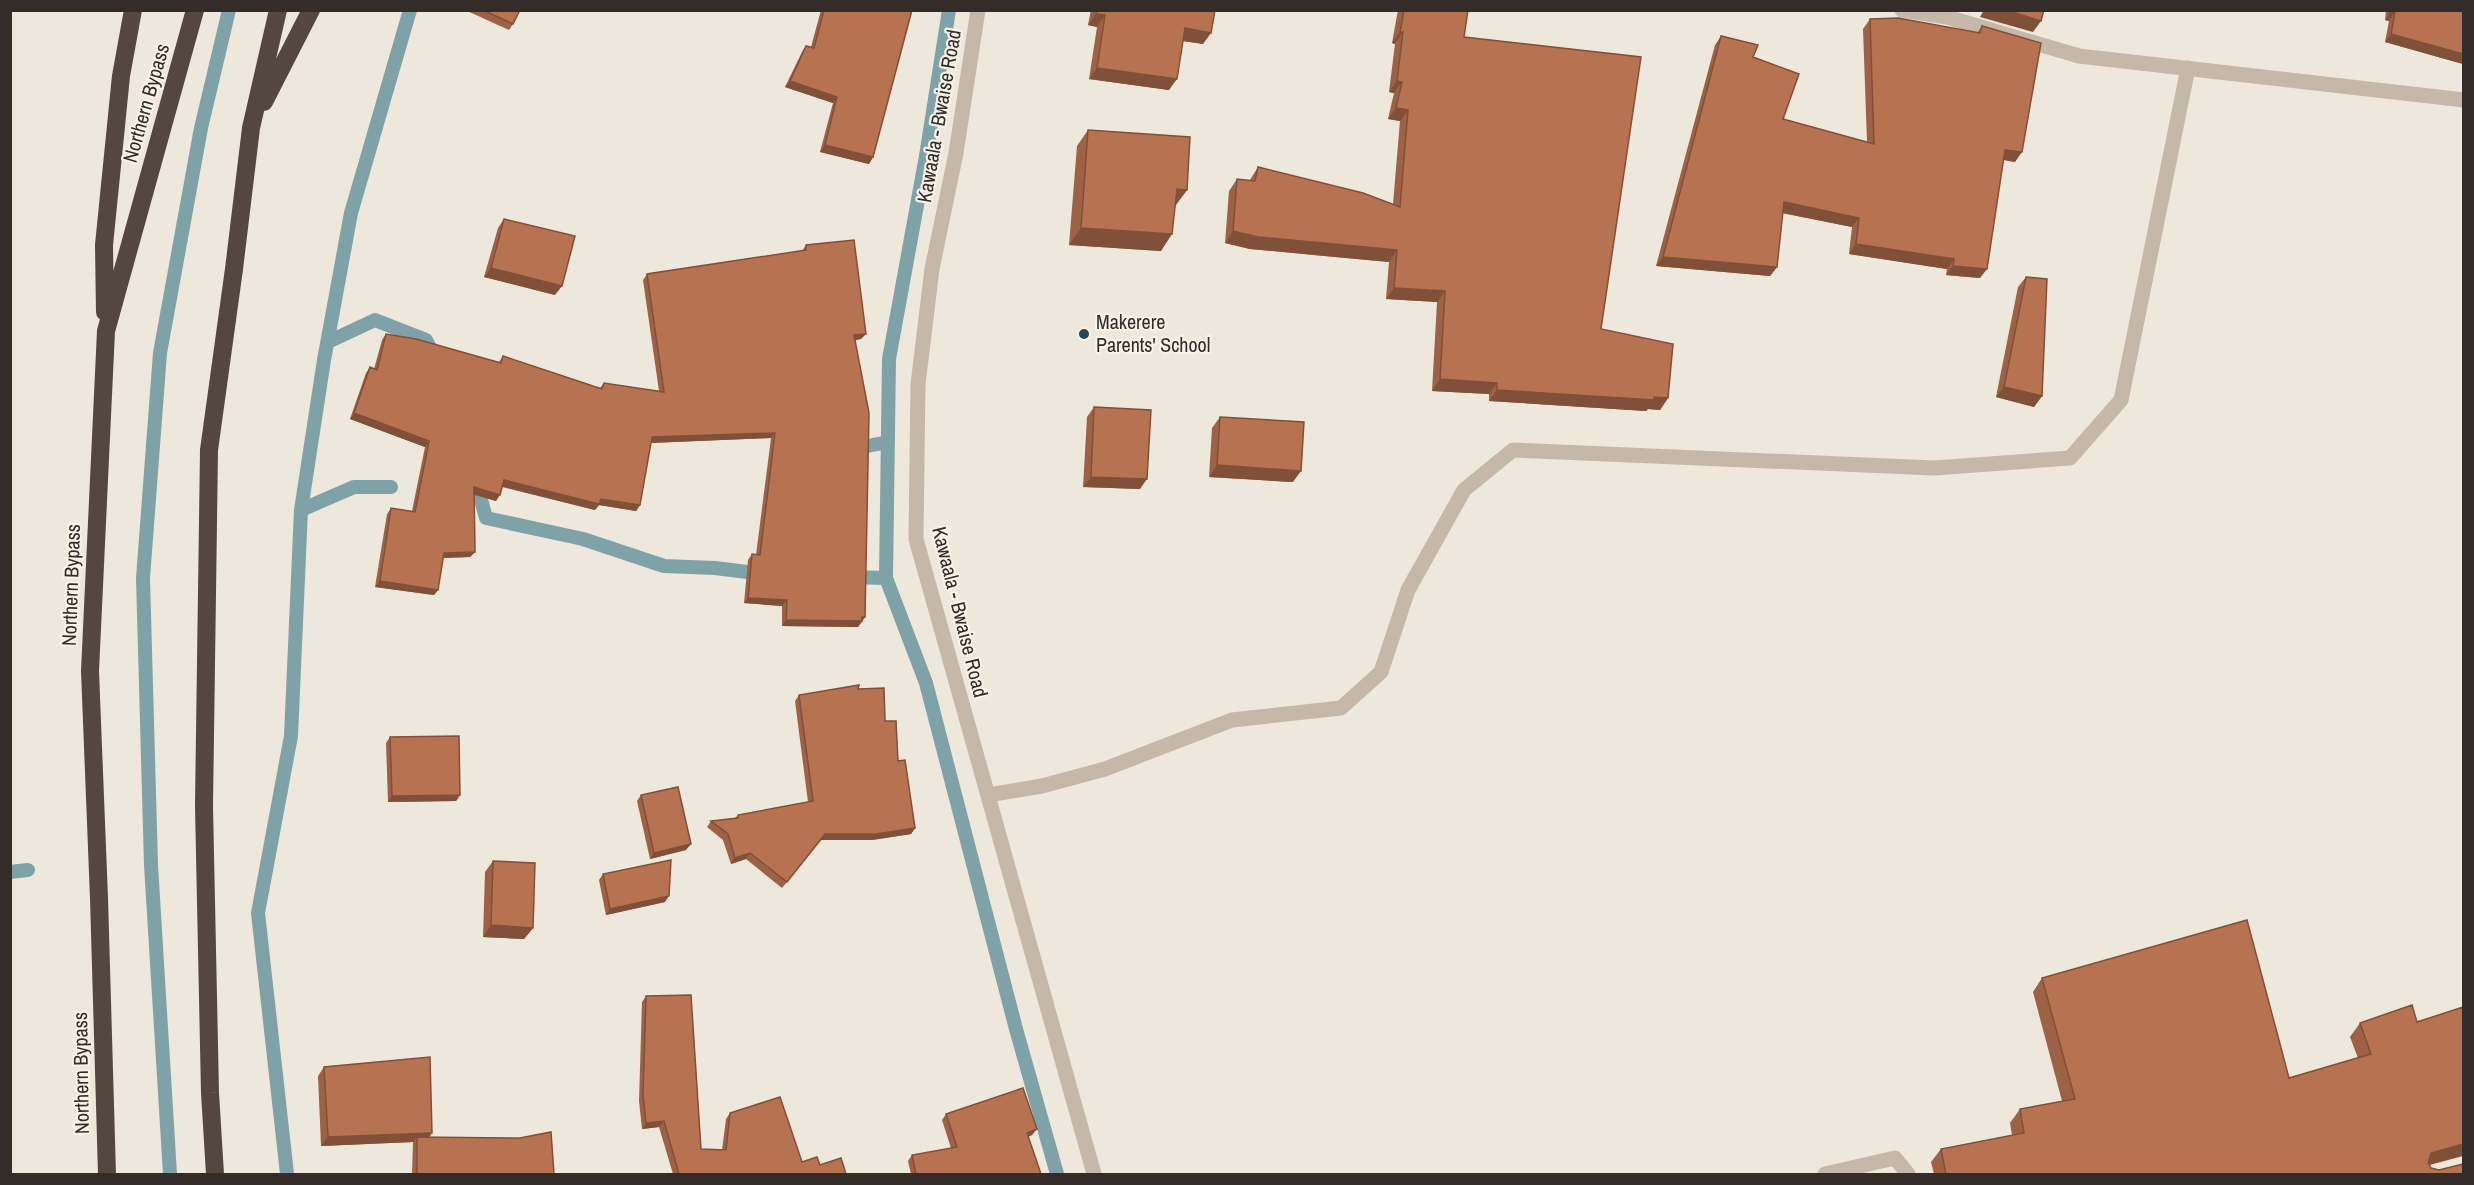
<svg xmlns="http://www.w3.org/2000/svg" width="2474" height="1185" font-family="'Archivo Narrow',sans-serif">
  <rect width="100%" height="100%" fill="#eee7db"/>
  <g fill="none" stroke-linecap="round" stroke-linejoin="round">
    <!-- stream -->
    <path stroke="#7ea2a8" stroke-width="14" d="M 949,10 L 926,156 L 889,359 L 886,578 L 926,683 L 1016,1029 L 1057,1174
      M 328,342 L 375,320 L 426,340 L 436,359
      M 852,449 L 888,442
      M 463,491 L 480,496 L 486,518 L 583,539 L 664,566 L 715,568 L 764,574
      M 301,510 L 354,487 L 391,487
      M 849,577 L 886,578
      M 10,872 L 28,870
      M 170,1174 L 151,865 L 143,578 L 160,353 L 201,128 L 229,10
      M 287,1174 L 258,913 L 291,736 L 301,510 L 324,360 L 351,213 L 410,10"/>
    <!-- service -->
    <path stroke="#c5b8a9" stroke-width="15" d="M 988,795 L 1042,786 L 1105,769 L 1232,720 L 1341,708 L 1381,672 L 1408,590 L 1464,490 L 1513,450 L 1934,468 L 2070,458 L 2121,400 L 2188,68"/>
    <!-- minor -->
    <path stroke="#c5b8a9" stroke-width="15" d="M 978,10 L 956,153 L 932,269 L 918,384 L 916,539 L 1094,1174
      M 1902,10 L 1947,17 L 2079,56 L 2464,100
      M 1825,1174 L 1895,1158 L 1908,1174"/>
    <!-- motorway -->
    <path stroke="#534740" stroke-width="18" d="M 264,102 L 311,10
      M 105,312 L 104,245 L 121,76 L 133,10
      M 107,1174 L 99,898 L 90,671 L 106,331 L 195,10
      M 215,1174 L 210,1093 L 204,806 L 209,450 L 234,269 L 251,128 L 278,10"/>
  </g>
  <!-- wall -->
  <path fill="#9d6246" d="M 465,10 L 520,10 L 513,24 L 509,30 Z
    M 821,10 L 912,10 L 873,157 L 869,164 L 820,152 L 833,103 L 785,87 L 802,52 L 806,46 L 811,47 Z
    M 1091,10 L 1215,10 L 1203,44 L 1183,41 L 1169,90 L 1089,79 L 1097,27 L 1088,25 Z
    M 1398,10 L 1468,10 L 1464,37 L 1601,329 L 1668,398 L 1660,410 L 1648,409 L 1646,411 L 1489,401 L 1489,394 L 1432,391 L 1437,302 L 1386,299 L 1389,262 L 1250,249 L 1225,243 L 1229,191 L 1237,179 L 1250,180 L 1258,167 L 1393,204 L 1400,121 L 1388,119 L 1394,93 L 1389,92 L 1395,44 L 1392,43 Z
    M 2386,10 L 2463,10 L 2463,64 L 2385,42 L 2389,21 L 2385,20 Z
    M 1870,19 L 1977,33 L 1982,26 L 2015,162 L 2004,160 L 1980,278 L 1946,275 L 1947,269 L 1849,254 L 1852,227 L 1783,213 L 1777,267 L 1770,276 L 1656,266 L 1715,45 L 1721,36 L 1753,57 L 1783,119 L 1867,142 L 1863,29 Z
    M 1088,130 L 1187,190 L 1175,206 L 1161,251 L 1069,245 L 1077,146 Z
    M 504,219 L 555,295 L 484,277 L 498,228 Z
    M 806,245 L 861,339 L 855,340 L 865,617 L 858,627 L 782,626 L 782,606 L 744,603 L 748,560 L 752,554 L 756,555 L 771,438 L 651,443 L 640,505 L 636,511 L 599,505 L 595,510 L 502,487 L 496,501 L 474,495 L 475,552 L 470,557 L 443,558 L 438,590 L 434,595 L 375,587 L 387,514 L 391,508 L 412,511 L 425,447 L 350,419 L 366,373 L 370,367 L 374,369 L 382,340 L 386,334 L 499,362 L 503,356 L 600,388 L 604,383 L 659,391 L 643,280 L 647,274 L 802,251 Z
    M 2026,277 L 2042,396 L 2034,407 L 1996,397 L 2018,287 Z
    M 1094,407 L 1140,489 L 1083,487 L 1087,417 Z
    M 1220,417 L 1293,482 L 1209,477 L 1212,428 Z
    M 858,689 L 885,721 L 898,761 L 915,828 L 911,834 L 872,840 L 821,840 L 782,888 L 746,859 L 731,864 L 723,840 L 707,827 L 711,821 L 735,818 L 738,815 L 808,802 L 795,701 L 799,695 Z
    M 390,737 L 460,795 L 456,801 L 388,802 L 386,743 Z
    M 641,795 L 686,850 L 650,859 L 637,801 Z
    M 493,861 L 533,928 L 524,939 L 483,937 L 485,872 Z
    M 603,874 L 665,902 L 606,915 L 599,880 Z
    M 2042,978 L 2289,1078 L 2358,1058 L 2350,1037 L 2360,1023 L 2462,1155 L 2429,1165 L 2431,1168 L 2463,1174 L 1934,1174 L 1931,1162 L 1941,1149 L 2012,1135 L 2010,1123 L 2020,1109 L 2062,1101 L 2033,992 Z
    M 646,996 L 701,1149 L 722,1150 L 726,1119 L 730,1113 L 802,1162 L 820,1165 L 846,1174 L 673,1174 L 659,1127 L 642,1129 L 639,1101 L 642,1002 Z
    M 324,1067 L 430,1137 L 554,1174 L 412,1174 L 413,1142 L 321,1146 L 318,1076 Z
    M 946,1114 L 1032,1135 L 1028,1137 L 1041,1174 L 911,1174 L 908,1161 L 912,1155 L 951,1148 L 942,1120 Z"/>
  <!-- shaded-wall -->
  <path fill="#805039" d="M 1984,10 L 2006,10 L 2041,21 L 2033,32 L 1980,17 Z
    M 2390,12 L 2395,12 L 2389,21 L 2385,20 Z
    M 1096,14 L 1105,15 L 1097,27 L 1088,25 Z
    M 1185,28 L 1211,33 L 1203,44 L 1177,40 Z
    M 1400,32 L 1403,32 L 1395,44 L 1392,43 Z
    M 2391,34 L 2463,54 L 2463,64 L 2385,42 Z
    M 1097,68 L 1177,79 L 1169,90 L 1089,79 Z
    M 790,81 L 837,97 L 833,103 L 785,87 Z
    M 1397,81 L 1402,82 L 1394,93 L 1389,92 Z
    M 1396,108 L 1408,110 L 1400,121 L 1388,119 Z
    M 825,145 L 873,157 L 869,164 L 820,152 Z
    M 2005,150 L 2022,152 L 2015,162 L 1999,159 Z
    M 1177,189 L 1187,190 L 1175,206 Z
    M 1784,202 L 1859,218 L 1852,227 L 1777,212 Z
    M 1081,228 L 1172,234 L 1161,251 L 1069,245 Z
    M 1233,231 L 1397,250 L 1389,262 L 1250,249 L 1225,243 Z
    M 1856,244 L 1954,259 L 1947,269 L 1849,254 Z
    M 1663,257 L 1777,267 L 1770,276 L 1656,266 Z
    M 1953,266 L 1987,269 L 1980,278 L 1946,275 Z
    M 491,268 L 562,286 L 555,295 L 484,277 Z
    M 1394,288 L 1445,291 L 1437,302 L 1386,299 Z
    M 866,334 L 861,339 L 850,341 L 854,335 Z
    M 1440,379 L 1497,383 L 1489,394 L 1432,391 Z
    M 2004,387 L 2042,396 L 2034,407 L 1996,397 Z
    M 1497,390 L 1668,398 L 1660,410 L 1648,409 L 1646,411 L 1489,401 Z
    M 354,413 L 429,441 L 425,447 L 350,419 Z
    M 775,433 L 771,438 L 648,443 L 652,437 Z
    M 1217,465 L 1301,471 L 1293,482 L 1209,477 Z
    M 1091,477 L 1147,479 L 1140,489 L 1083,487 Z
    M 504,480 L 640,505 L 636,511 L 599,505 L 595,510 L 500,486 Z
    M 474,487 L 500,495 L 496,501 L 470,493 Z
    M 475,552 L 470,557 L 439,558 L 444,553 Z
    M 380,581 L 438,590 L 434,595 L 375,587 Z
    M 748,598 L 787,600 L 782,606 L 744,603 Z
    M 865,617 L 858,627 L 782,626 L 786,620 Z
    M 460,795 L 456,801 L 388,802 L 392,796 Z
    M 915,828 L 911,834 L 872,840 L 821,840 L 782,888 L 825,834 Z
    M 691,844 L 686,850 L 650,859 L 654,853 Z
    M 750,853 L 746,859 L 731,864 L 735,858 Z
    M 669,896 L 665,902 L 606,915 L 610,909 Z
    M 491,925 L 533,928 L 524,939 L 483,937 Z
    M 664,1121 L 659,1127 L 642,1129 L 646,1123 Z
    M 1037,1129 L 1032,1135 L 1022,1139 L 1027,1133 Z
    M 432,1133 L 426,1142 L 417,1137 L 413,1142 L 321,1146 L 328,1137 Z
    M 2463,1144 L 2463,1156 L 2422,1167 L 2431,1153 Z"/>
  <!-- building -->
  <path fill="#b77251" stroke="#805039" stroke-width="1.5" d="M 483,10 L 520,10 L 513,24 Z
    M 824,10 L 912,10 L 873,157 L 825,145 L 837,97 L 790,81 L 806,46 L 814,48 Z
    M 1097,10 L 1215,10 L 1211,33 L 1185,28 L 1177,79 L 1097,68 L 1105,15 L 1096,14 Z
    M 1404,10 L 1468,10 L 1464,37 L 1641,57 L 1601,329 L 1673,344 L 1668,398 L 1654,397 L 1654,400 L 1497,390 L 1497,383 L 1440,379 L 1445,291 L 1394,288 L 1397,250 L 1258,237 L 1233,231 L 1237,179 L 1255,181 L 1258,167 L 1363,193 L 1400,207 L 1408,110 L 1396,108 L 1402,82 L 1397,81 L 1403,32 L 1400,32 Z
    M 2006,10 L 2044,10 L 2041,21 Z
    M 2391,10 L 2463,10 L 2463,54 L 2391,34 L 2395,12 L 2390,12 Z
    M 1898,18 L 1980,33 L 1982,26 L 2041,43 L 2022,152 L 2005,150 L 1987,269 L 1953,266 L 1954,259 L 1856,244 L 1859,218 L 1784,202 L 1777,267 L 1663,257 L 1721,36 L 1758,45 L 1753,57 L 1799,74 L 1783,119 L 1874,144 L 1870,19 Z
    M 1088,130 L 1190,137 L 1187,190 L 1177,189 L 1172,234 L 1081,228 Z
    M 504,219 L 575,236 L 562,286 L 491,268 Z
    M 854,240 L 866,334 L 854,335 L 869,413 L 865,617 L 862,617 L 862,621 L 786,620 L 787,600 L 748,598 L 752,554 L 760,555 L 775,433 L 652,437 L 640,505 L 601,499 L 599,504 L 504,480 L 500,495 L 474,487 L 475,552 L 444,553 L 438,590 L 380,581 L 391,508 L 415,512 L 429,441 L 354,413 L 370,367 L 377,370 L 386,334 L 416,339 L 501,363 L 503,356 L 602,389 L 604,383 L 664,392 L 647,274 L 806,250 L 806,245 Z
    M 2026,277 L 2047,279 L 2042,396 L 2004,387 Z
    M 1094,407 L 1151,410 L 1147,479 L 1091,477 Z
    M 1220,417 L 1304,422 L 1301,471 L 1217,465 Z
    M 859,685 L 858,689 L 884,688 L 885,721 L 896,721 L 898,761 L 905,760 L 915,828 L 876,834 L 825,834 L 787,882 L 750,853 L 735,858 L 728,834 L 711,821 L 738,818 L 738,815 L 813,801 L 799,695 Z
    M 459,736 L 460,795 L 392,796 L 390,737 Z
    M 678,787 L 691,844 L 654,853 L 641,795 Z
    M 671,860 L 669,896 L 610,909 L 603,874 Z
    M 493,861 L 535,863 L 533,928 L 491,925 Z
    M 2247,920 L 2289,1078 L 2371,1054 L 2360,1023 L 2412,1005 L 2417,1022 L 2463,1007 L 2463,1144 L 2431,1153 L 2428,1163 L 2431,1168 L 2439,1170 L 2463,1164 L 2463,1174 L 1946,1174 L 1941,1149 L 2024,1133 L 2020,1109 L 2075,1099 L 2042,978 Z
    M 691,995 L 701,1149 L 726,1150 L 730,1113 L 780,1097 L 802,1162 L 817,1157 L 820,1165 L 841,1158 L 846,1174 L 679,1174 L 664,1121 L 646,1123 L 643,1095 L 646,996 Z
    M 430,1057 L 432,1133 L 328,1137 L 324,1067 Z
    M 1023,1088 L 1037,1129 L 1027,1133 L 1041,1174 L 916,1174 L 912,1155 L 957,1147 L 946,1114 Z
    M 551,1132 L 554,1174 L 417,1174 L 417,1137 L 520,1138 Z"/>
  <!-- markers -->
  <circle fill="#23484f" stroke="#f7f1e7" stroke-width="2" cx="1084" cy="334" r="6"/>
  <g text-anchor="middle" stroke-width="4.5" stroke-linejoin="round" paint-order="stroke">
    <!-- street labels -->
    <g font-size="20" fill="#332c28" stroke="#f7f1e7">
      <text transform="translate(146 103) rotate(-74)" y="7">Northern Bypass</text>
      <text transform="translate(939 116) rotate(-80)" y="7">Kawaala - Bwaise Road</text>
      <text transform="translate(71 585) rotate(-88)" y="7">Northern Bypass</text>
      <text transform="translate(960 612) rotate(76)" y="7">Kawaala - Bwaise Road</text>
      <text transform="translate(81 1073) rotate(-91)" y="7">Northern Bypass</text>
    </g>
    <!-- poi labels -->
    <g font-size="20" fill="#332c28" stroke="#f7f1e7" text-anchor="start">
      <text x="1096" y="329">Makerere<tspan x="1096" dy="23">Parents' School</tspan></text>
    </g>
  </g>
  <!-- border -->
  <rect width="2474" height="1185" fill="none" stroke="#332c28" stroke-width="24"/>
</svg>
